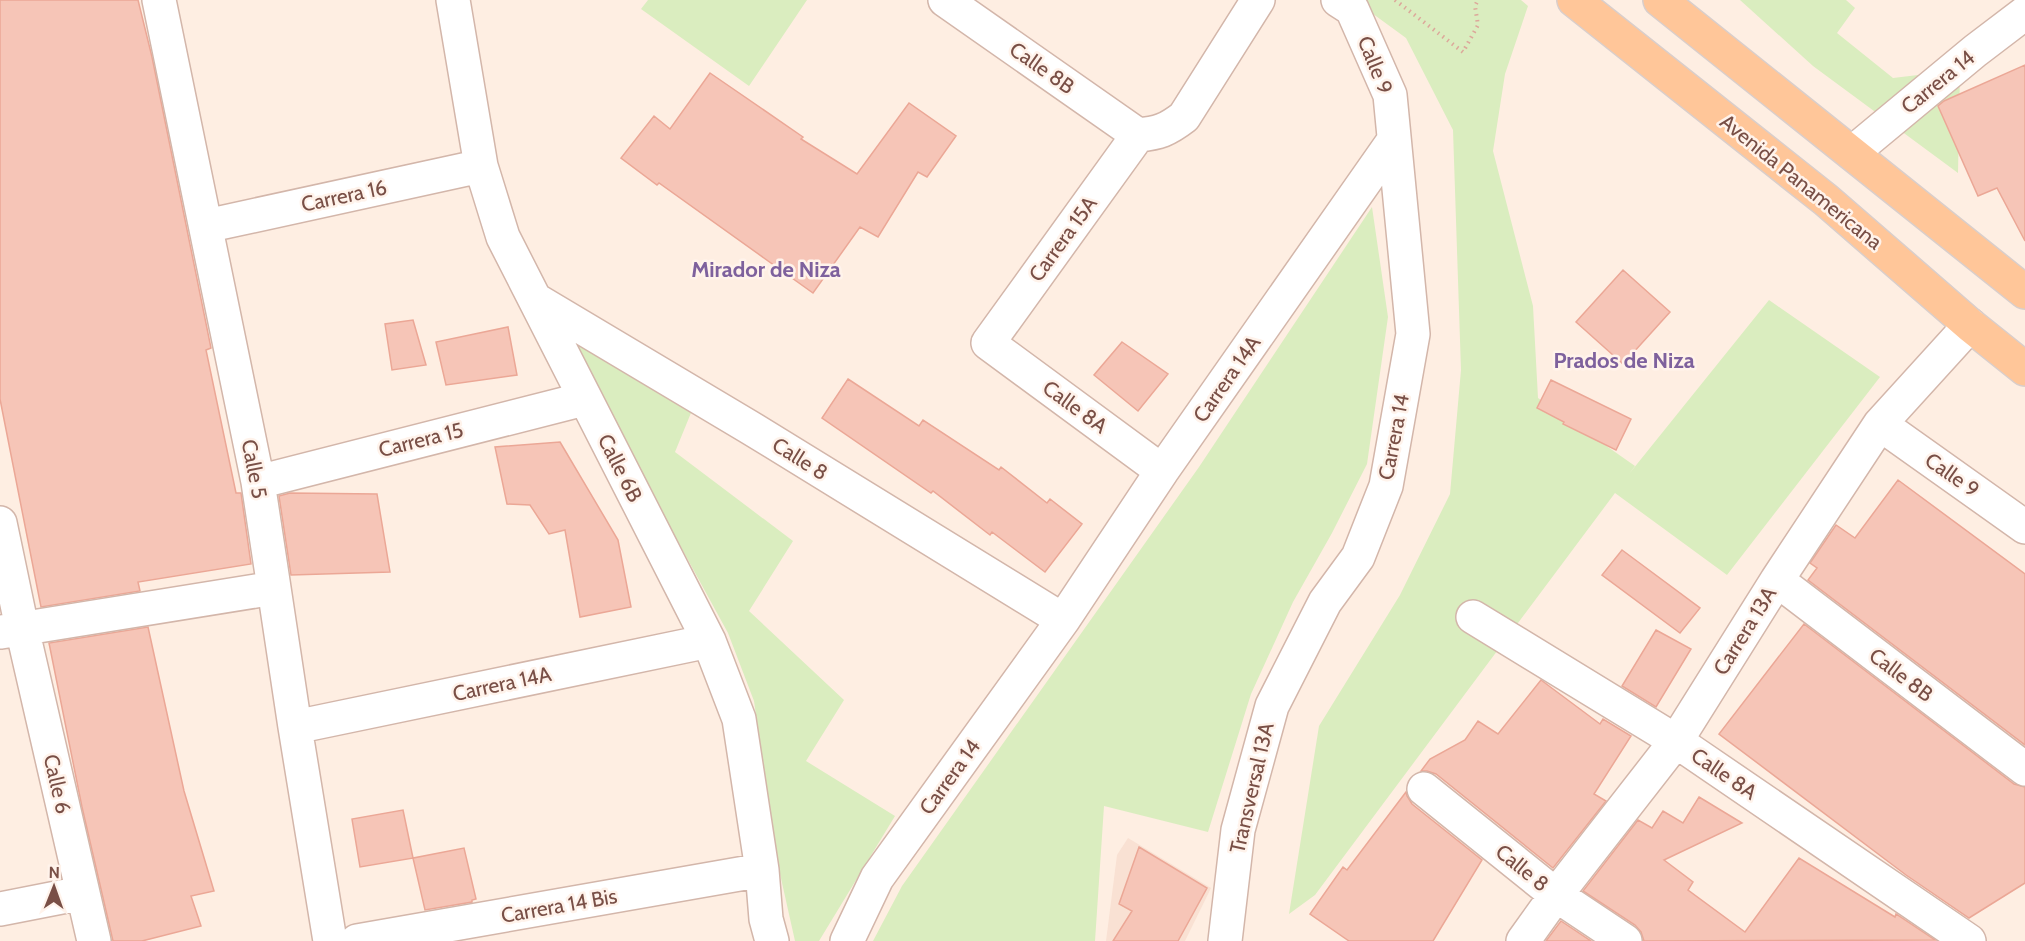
<svg xmlns="http://www.w3.org/2000/svg" width="2025" height="941" font-family="Cabin,sans-serif">
  <rect width="100%" height="100%" fill="#feeee2"/>
  <!-- residential -->
  <path fill="#f9e1d3" d="M 1128,838 L 1211,888 L 1185,941 L 1106,941 L 1117,855 Z"/>
  <!-- green -->
  <path fill="#daedbf" d="M 648,0 L 807,0 L 749,86 L 641,9 Z
    M 1354,0 L 1521,0 L 1528,6 L 1505,74 L 1493,151 L 1533,306 L 1538,398 L 1635,466 L 1629,474 L 1769,300 L 1880,377 L 1727,575 L 1615,493 L 1315,895 L 1289,914 L 1319,726 L 1400,595 L 1450,494 L 1461,370 L 1453,130 L 1406,38 Z
    M 1740,0 L 1846,0 L 1855,8 L 1837,33 L 1893,78 L 1960,70 L 1958,173 L 1813,66 Z
    M 1372,207 L 1388,317 L 1367,464 L 1332,533 L 1293,602 L 1251,694 L 1208,832 L 1104,806 L 1095,941 L 873,941 L 902,886 L 1199,467 Z
    M 567,329 L 693,408 L 675,452 L 793,541 L 749,611 L 844,700 L 806,761 L 895,816 L 819,941 L 795,941 L 776,856 L 754,701 L 728,633 L 607,412 Z"/>
  <!-- building -->
  <path fill="#f6c5b7" stroke="#eba796" stroke-width="1.5" d="M 0,0 L 138,0 L 152,57 L 211,348 L 206,350 L 236,493 L 241,493 L 251,564 L 138,582 L 140,591 L 41,607 L 0,399 Z
    M 2025,65 L 2025,241 L 1997,188 L 1978,196 L 1938,106 L 1944,101 Z
    M 710,73 L 803,137 L 801,139 L 857,174 L 909,103 L 956,136 L 927,177 L 918,172 L 878,237 L 860,227 L 813,293 L 659,183 L 657,185 L 621,158 L 654,116 L 670,129 Z
    M 1623,270 L 1670,312 L 1623,364 L 1576,322 Z
    M 413,320 L 426,365 L 392,370 L 385,324 Z
    M 508,327 L 517,375 L 446,385 L 436,342 Z
    M 1122,342 L 1168,374 L 1138,411 L 1094,375 Z
    M 848,379 L 919,426 L 923,420 L 999,470 L 1001,467 L 1047,503 L 1050,499 L 1082,524 L 1045,572 L 992,532 L 990,535 L 933,491 L 931,493 L 822,418 Z
    M 1551,380 L 1631,419 L 1616,450 L 1563,424 L 1564,422 L 1537,408 Z
    M 560,442 L 618,540 L 631,607 L 580,617 L 565,530 L 549,534 L 530,505 L 507,504 L 495,447 Z
    M 1898,480 L 2025,574 L 2025,745 L 1808,580 L 1817,568 L 1810,563 L 1836,525 L 1855,538 Z
    M 290,493 L 377,494 L 390,572 L 291,575 L 279,496 Z
    M 1622,550 L 1700,608 L 1680,633 L 1602,575 Z
    M 1804,624 L 2014,784 L 2025,787 L 2025,883 L 1969,918 L 1906,875 L 1719,734 Z
    M 148,627 L 184,791 L 214,891 L 191,896 L 201,926 L 142,941 L 113,941 L 82,807 L 49,643 Z
    M 1656,630 L 1691,649 L 1656,707 L 1622,686 Z
    M 1541,680 L 1600,724 L 1603,719 L 1631,736 L 1594,794 L 1606,801 L 1553,868 L 1436,774 L 1427,771 L 1421,771 L 1430,759 L 1465,740 L 1478,721 L 1498,734 Z
    M 1406,792 L 1407,796 L 1412,804 L 1482,860 L 1433,941 L 1349,941 L 1310,914 L 1343,867 L 1347,870 Z
    M 1699,797 L 1742,823 L 1664,860 L 1693,882 L 1688,890 L 1745,932 L 1799,858 L 1895,917 L 1896,914 L 1935,940 L 1644,941 L 1641,932 L 1635,925 L 1583,891 L 1638,820 L 1652,828 L 1663,811 L 1683,823 Z
    M 403,810 L 413,858 L 464,848 L 476,899 L 472,900 L 472,902 L 425,910 L 413,858 L 360,867 L 352,819 Z
    M 1139,847 L 1207,888 L 1178,941 L 1113,941 L 1132,911 L 1119,904 Z
    M 1561,921 L 1591,941 L 1546,941 Z"/>
  <g fill="none" stroke-linecap="round" stroke-linejoin="round">
    <!-- minor casing -->
    <g stroke="#d3b6aa" stroke-width="36">
      <path id="minor" d="M 159,0 L 258,482 L 295,727 L 330,941
        M 453,0 L 481,166 L 503,237 L 709,641 L 739,719 L 762,870 L 766,919 L 772,941
        M 945,0 L 1138,135
        M 1138,135 L 988,343 L 1162,471
        M 1138,135 C 1159,133 1167,130 1184,117 L 1258,0
        M 1852,153 L 1975,51 L 2025,13
        M 206,226 L 481,166
        M 536,300 L 749,427 L 1063,620
        M 1880,424 L 2025,527
        M 258,482 L 584,399
        M 0,523 L 22,628 L 94,941
        M 1777,580 L 2025,769
        M 1473,617 L 1676,741 L 1969,941
        M 1,632 L 274,588
        M 295,727 L 709,641
        M 1424,789 L 1556,895 L 1625,941
        M 0,909 L 82,893
        M 357,941 L 762,870
        M 847,941 L 877,878 L 1063,620 L 1162,471 L 1394,140
        M 1225,941 L 1238,830 L 1272,706 L 1325,602 L 1358,557 L 1386,486 L 1413,334 L 1390,95 L 1352,9 L 1338,0
        M 1523,941 L 1556,895 L 1676,741 L 1777,580 L 1880,424 L 1970,325"/>
    </g>
    <!-- major casing -->
    <g stroke="#d9cecb" stroke-width="36">
      <path id="major" d="M 1574,0 L 1826,200 L 1970,325 L 2025,369
        M 1660,0 L 2025,292"/>
    </g>
    <!-- path -->
    <path stroke="#dca89a" stroke-width="4" stroke-dasharray="1.5 4.5" stroke-linecap="butt" d="M 1395,0 L 1463,52 L 1478,25 L 1475,6 L 1478,0"/>
    <!-- minor -->
    <use href="#minor" stroke="#fff" stroke-width="33"/>
    <!-- major -->
    <use href="#major" stroke="#ffc699" stroke-width="33"/>
  </g>
  <g text-anchor="middle" stroke-width="5" stroke-linejoin="round" paint-order="stroke">
    <!-- street labels -->
    <g font-size="21" fill="#794f46" stroke="#fff3eb">
      <text transform="translate(1375 65) rotate(68)" y="7">Calle 9</text>
      <text transform="translate(1042 68) rotate(35)" y="7">Calle 8B</text>
      <text transform="translate(1938 82) rotate(-39)" y="7">Carrera 14</text>
      <text transform="translate(1801 182) rotate(39)" y="7">Avenida Panamericana</text>
      <text transform="translate(344 196) rotate(-12)" y="7">Carrera 16</text>
      <text transform="translate(1063 239) rotate(-54)" y="7">Carrera 15A</text>
      <text transform="translate(1227 379) rotate(-55)" y="7">Carrera 14A</text>
      <text transform="translate(1075 407) rotate(36)" y="7">Calle 8A</text>
      <text transform="translate(1394 437) rotate(-79)" y="7">Carrera 14</text>
      <text transform="translate(421 440) rotate(-14)" y="7">Carrera 15</text>
      <text transform="translate(800 459) rotate(32)" y="7">Calle 8</text>
      <text transform="translate(620 468) rotate(63)" y="7">Calle 6B</text>
      <text transform="translate(254 469) rotate(79)" y="7">Calle 5</text>
      <text transform="translate(1952 475) rotate(35)" y="7">Calle 9</text>
      <text transform="translate(1745 631) rotate(-58)" y="7">Carrera 13A</text>
      <text transform="translate(1901 675) rotate(37)" y="7">Calle 8B</text>
      <text transform="translate(502 684) rotate(-12)" y="7">Carrera 14A</text>
      <text transform="translate(1724 774) rotate(34)" y="7">Calle 8A</text>
      <text transform="translate(950 777) rotate(-54)" y="7">Carrera 14</text>
      <text transform="translate(57 784) rotate(77)" y="7">Calle 6</text>
      <text transform="translate(1252 788) rotate(-77)" y="7">Transversal 13A</text>
      <text transform="translate(1522 868) rotate(39)" y="7">Calle 8</text>
      <text transform="translate(559 906) rotate(-10)" y="7">Carrera 14 Bis</text>
    </g>
    <!-- neighbourhood labels -->
    <g font-size="22" font-weight="bold" fill="#7e619d" stroke="#fff3eb">
      <text x="766" y="277">Mirador de Niza</text>
      <text x="1624" y="368">Prados de Niza</text>
    </g>
  </g>
  <!-- north arrow -->
  <g transform="translate(54 887) rotate(1)" stroke="#fff3eb" stroke-width="4.5" paint-order="stroke">
  <path d="M0-4.5L10 22L0 15L-10 22Z" fill="#794f46"/>
  <text y="-9" font-size="16" font-weight="bold" text-anchor="middle" fill="#794f46">N</text>
  </g>
</svg>
